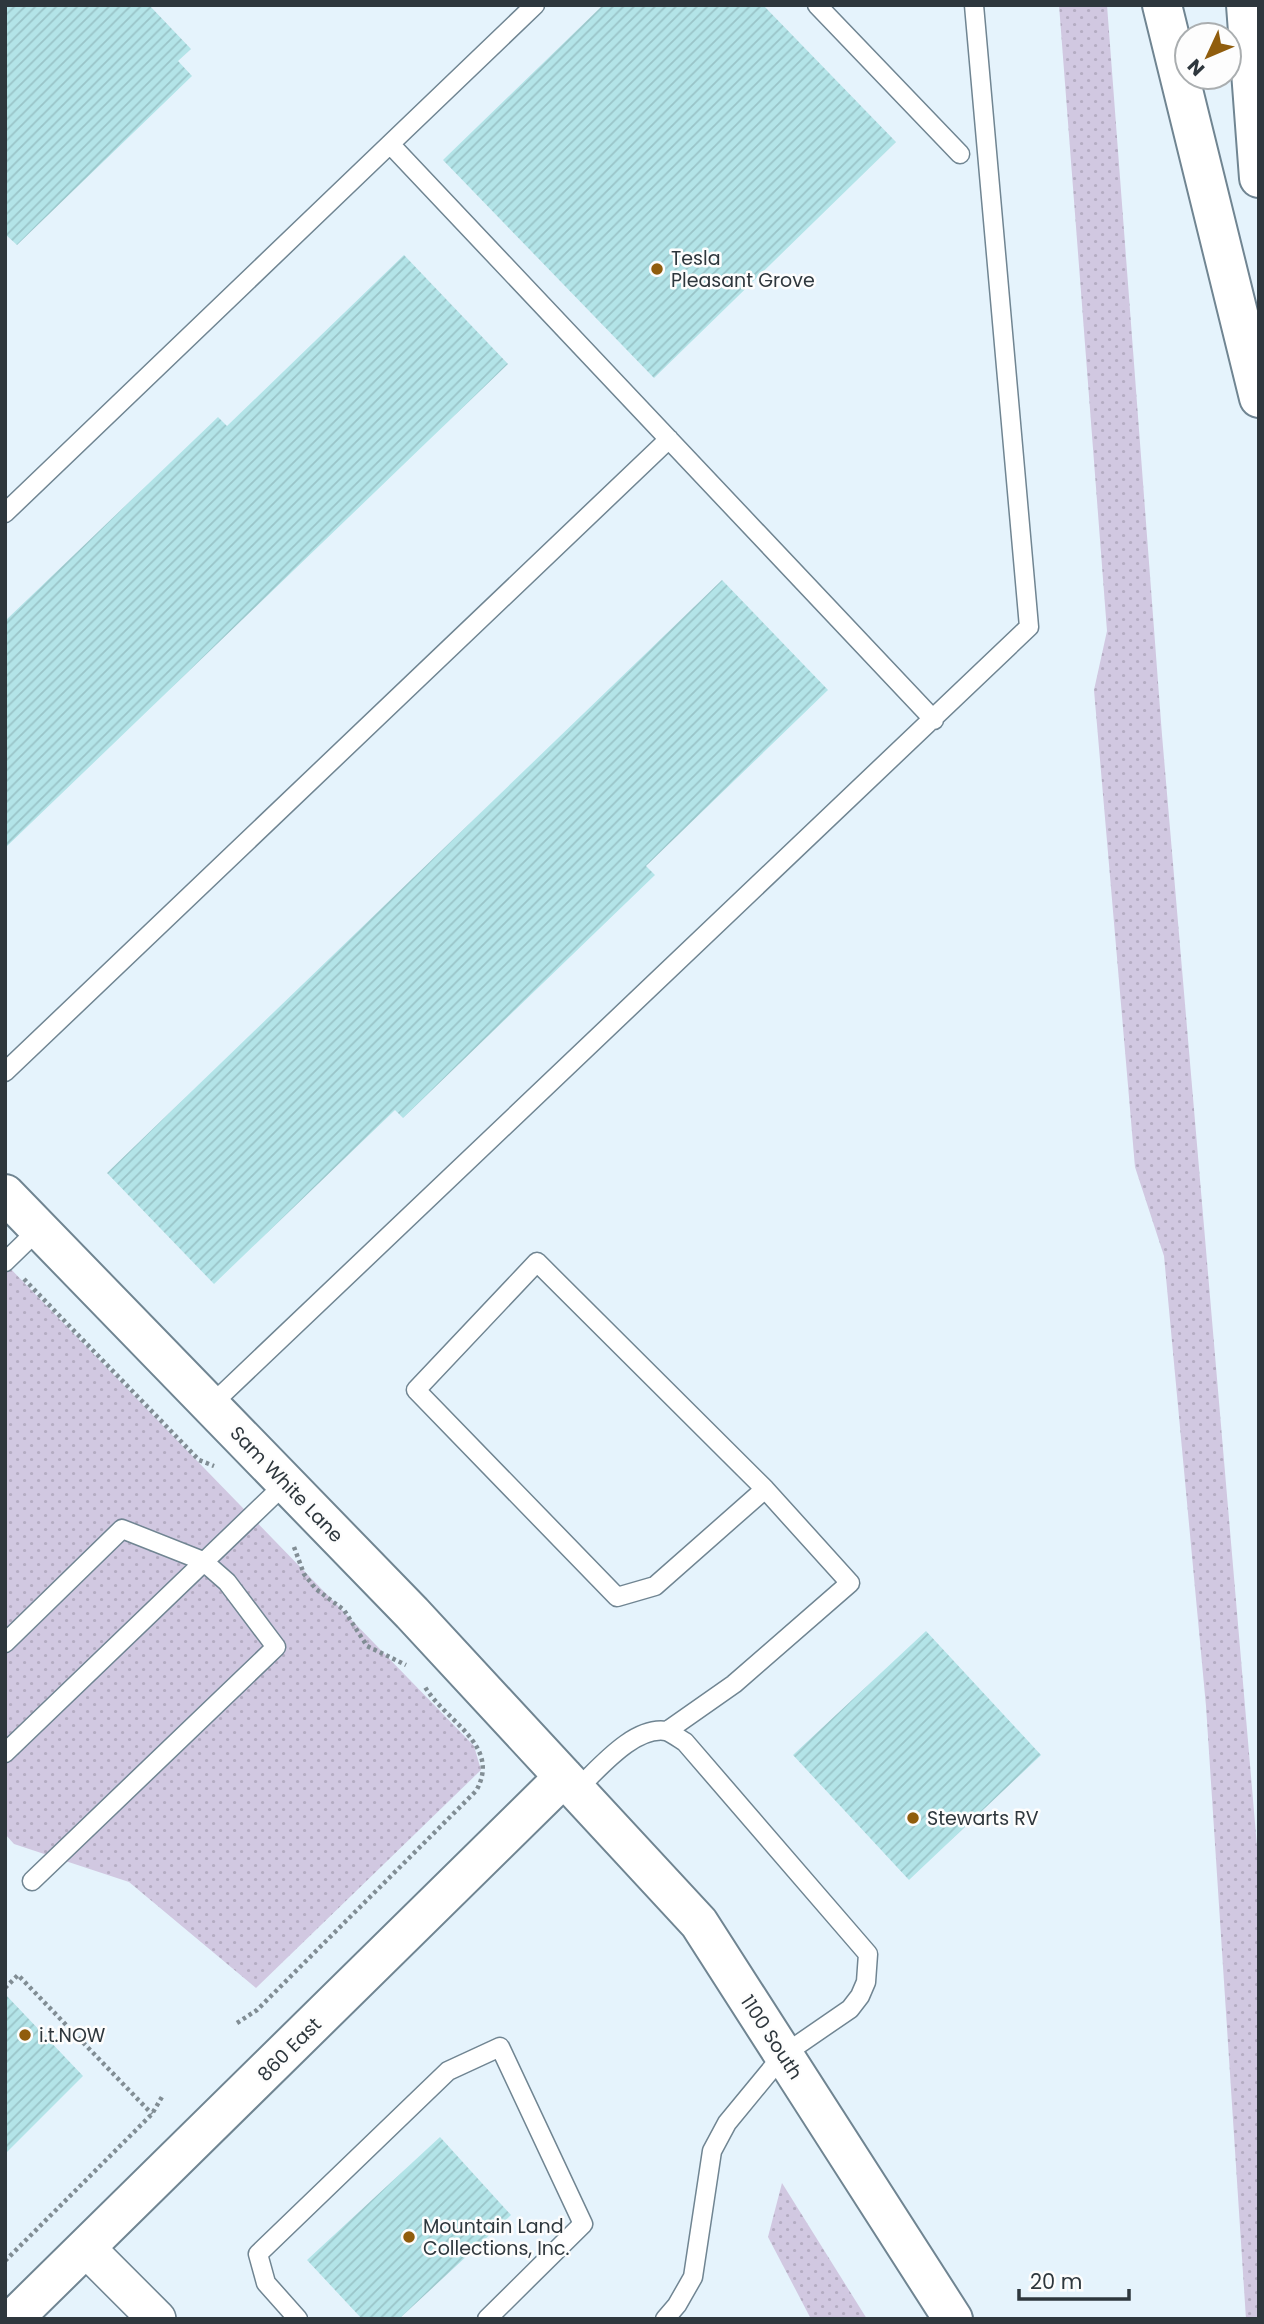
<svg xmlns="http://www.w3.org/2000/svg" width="1264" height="2324" font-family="Poppins,sans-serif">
  <defs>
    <pattern id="grass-dots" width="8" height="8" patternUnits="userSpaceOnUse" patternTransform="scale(1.75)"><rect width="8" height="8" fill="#d1c8e1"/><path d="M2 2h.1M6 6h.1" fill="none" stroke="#b4acc2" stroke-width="1.8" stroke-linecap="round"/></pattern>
    <pattern id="building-hatch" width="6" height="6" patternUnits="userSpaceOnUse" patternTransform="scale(1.75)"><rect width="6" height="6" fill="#b3e4e8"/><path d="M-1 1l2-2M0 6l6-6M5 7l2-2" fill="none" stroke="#9ac4c8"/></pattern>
  </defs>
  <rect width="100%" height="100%" fill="#e5f3fc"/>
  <!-- grass -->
  <path fill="url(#grass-dots)" d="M 1059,5 L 1107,5 L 1162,735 L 1259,1870 L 1259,2319 L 1246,2319 L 1206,1706 L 1164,1256 L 1135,1167 L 1094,690 L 1107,631 Z
    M 5,1263 L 474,1746 L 481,1770 L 256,1988 L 129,1882 L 14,1844 L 5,1834 Z
    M 782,2183 L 867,2319 L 811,2319 L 768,2237 Z"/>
  <!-- building -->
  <path fill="url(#building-hatch)" d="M 5,5 L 149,5 L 191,49 L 178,61 L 192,76 L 17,245 L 5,234 Z
    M 603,5 L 763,5 L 896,142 L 654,378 L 443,160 Z
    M 404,255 L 508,364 L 5,848 L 5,621 L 218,417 L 227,426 Z
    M 722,580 L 828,690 L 646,866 L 655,875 L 403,1118 L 395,1110 L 214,1284 L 107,1173 Z
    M 926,1631 L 1041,1755 L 909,1880 L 793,1755 Z
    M 5,1994 L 83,2076 L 5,2154 Z
    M 440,2137 L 511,2215 L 399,2319 L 362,2319 L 307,2260 Z"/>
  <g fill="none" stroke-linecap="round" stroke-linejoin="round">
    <!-- lane casing -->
    <g stroke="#708592" stroke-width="21">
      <path id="lane" d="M 535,5 L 390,144 L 934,720
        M 817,5 L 960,154
        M 5,513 L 390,144
        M 5,1072 L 669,439
        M 5,1262 L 39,1229
        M 211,1405 L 1029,627 L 974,5
        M 5,1643 L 122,1529 L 203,1561 L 227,1582 L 276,1647 L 32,1881
        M 667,1731 L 734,1684 L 850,1583 L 765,1489 L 537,1262 L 416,1390 L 617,1597 L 655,1586 L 765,1489
        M 5,1753 L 286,1483
        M 576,1790 C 598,1770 633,1726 666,1731 C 672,1733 680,1739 685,1742 L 868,1954 L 866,1982 L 860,1996 L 850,2009 L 783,2055 L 727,2123 L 712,2151 L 693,2277 L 677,2305 L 665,2319
        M 298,2319 L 266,2283 L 258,2254 L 448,2071 L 500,2047 L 583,2224 L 487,2319"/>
    </g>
    <!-- street casing -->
    <g stroke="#708592" stroke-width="40">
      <path id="street" d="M 86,2248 L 157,2319"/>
    </g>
    <!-- secondary casing -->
    <g stroke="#708592" stroke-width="42">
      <path id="secondary" d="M 5,1194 L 412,1613 L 699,1923 L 953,2319
        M 13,2319 L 564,1777"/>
    </g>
    <!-- highway casing -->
    <g stroke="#708592" stroke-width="42">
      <path id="highway" d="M 1162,5 L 1259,398
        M 1246,5 L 1259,178"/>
    </g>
    <!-- path -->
    <path stroke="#818d94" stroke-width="4.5" stroke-dasharray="3.5 3.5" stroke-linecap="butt" d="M 24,1279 L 199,1460 L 214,1466
      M 294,1547 L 304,1574 L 316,1589 L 344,1610 L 367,1646 L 406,1665
      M 5,1988 L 18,1975 L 152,2114
      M 237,2023 L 257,2010 L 476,1791 C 502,1745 446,1722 425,1687
      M 5,2261 L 152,2114 L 163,2095"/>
    <!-- lane -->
    <use href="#lane" stroke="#fff" stroke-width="18"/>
    <!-- street -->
    <use href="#street" stroke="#fff" stroke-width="37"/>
    <!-- secondary -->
    <use href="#secondary" stroke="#fff" stroke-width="38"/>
    <!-- highway -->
    <use href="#highway" stroke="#fff" stroke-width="38"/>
  </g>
  <!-- markers -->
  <g fill="#905d0d" stroke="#fdfdfd" stroke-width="2.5">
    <circle cx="657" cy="269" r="7"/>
    <circle cx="913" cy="1818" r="7"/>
    <circle cx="25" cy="2035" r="7"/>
    <circle cx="409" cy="2237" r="7"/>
  </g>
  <g text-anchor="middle" stroke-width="5" stroke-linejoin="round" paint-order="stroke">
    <!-- poi labels -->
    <g font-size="19" fill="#2e373d" stroke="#fdfdfd" text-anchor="start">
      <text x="671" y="265">Tesla<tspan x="671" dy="22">Pleasant Grove</tspan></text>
      <text x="927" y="1825">Stewarts RV</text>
      <text x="39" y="2042">i.t.NOW</text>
      <text x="423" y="2233">Mountain Land<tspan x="423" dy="22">Collections, Inc.</tspan></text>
    </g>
    <!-- street labels -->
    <g font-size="19" fill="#2e373d" stroke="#fdfdfd">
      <text transform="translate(287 1484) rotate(46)" y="7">Sam White Lane</text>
      <text transform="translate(772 2037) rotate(57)" y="7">1100 South</text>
      <text transform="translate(289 2049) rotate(-45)" y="7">860 East</text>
    </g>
  </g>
  <!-- border -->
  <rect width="1264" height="2324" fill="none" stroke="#2e373d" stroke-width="14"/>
  <!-- north arrow -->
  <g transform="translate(1208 56) rotate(226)"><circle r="33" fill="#fdfdfd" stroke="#aaaeb0" stroke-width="2"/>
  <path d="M0-5L12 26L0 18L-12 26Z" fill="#905d0d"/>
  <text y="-10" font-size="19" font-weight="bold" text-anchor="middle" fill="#2e373d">N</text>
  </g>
  <!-- scale -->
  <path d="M1019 2289v10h110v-10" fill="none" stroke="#2e373d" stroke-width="3.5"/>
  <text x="1030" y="2289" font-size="21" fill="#2e373d" stroke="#fdfdfd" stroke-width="5" paint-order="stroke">20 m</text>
</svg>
